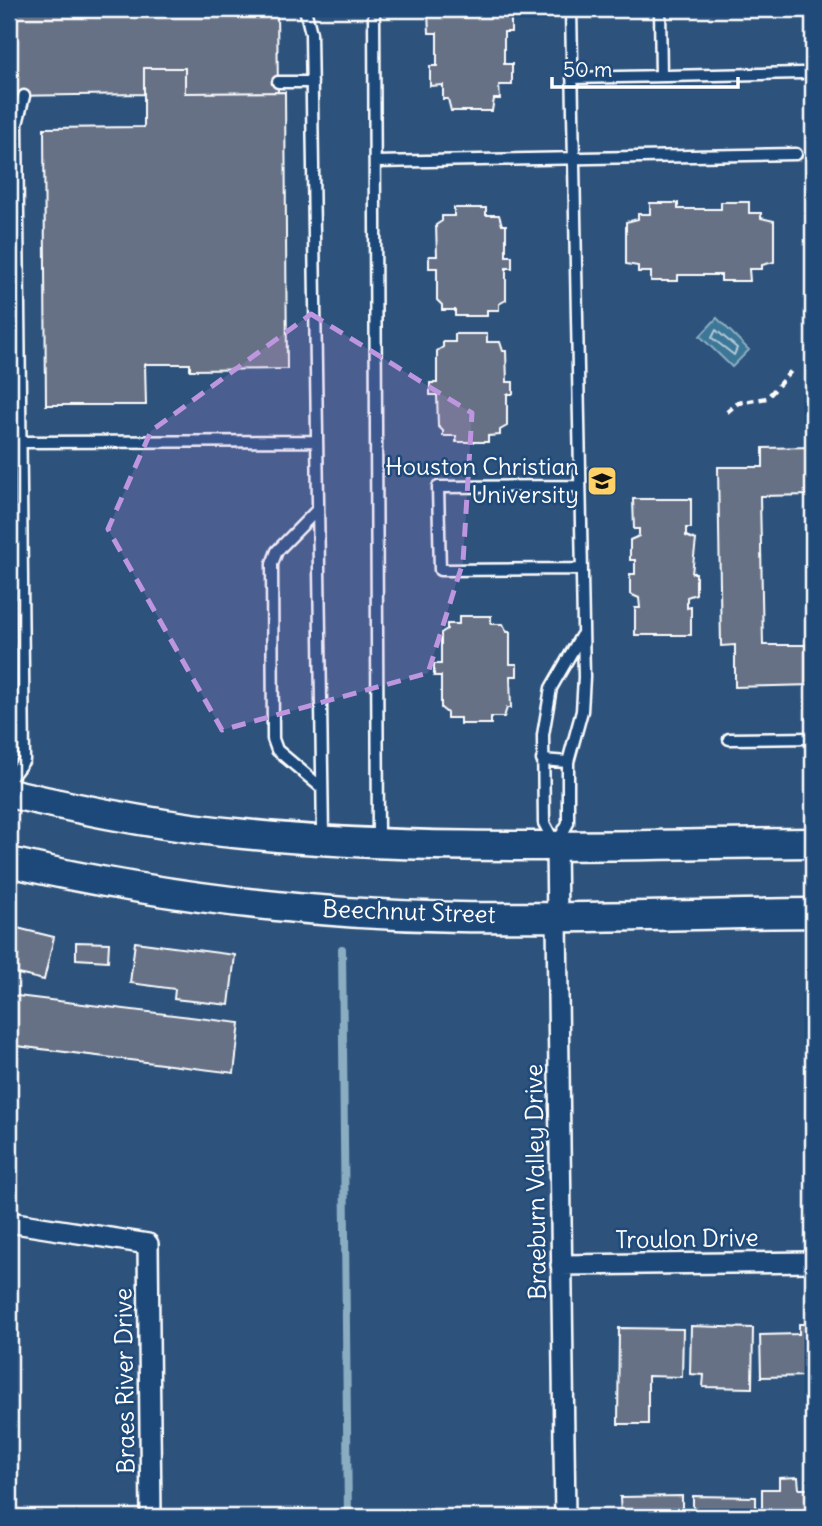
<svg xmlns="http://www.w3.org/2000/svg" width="822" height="1526" font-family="Delius,sans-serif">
  <rect width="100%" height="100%" fill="#2d527c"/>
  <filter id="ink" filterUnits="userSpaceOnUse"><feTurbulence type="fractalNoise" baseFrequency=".0143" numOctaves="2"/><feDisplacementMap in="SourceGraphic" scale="14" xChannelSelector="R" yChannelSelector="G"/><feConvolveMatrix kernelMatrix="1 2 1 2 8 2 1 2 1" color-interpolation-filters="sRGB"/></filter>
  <g filter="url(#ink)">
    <!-- water -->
    <path fill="#3e7798" stroke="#8badc1" stroke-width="2" d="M 717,318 L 749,350 L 732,367 L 700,336 Z"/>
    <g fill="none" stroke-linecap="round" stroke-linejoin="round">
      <!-- shore -->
      <path stroke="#b2c9d6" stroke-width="2" d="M 716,330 L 737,348 L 734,355 L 712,338 Z"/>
      <!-- stream -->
      <path stroke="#8badc1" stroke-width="8" d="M 342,949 L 348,1517"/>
    </g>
    <!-- building -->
    <path fill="#667186" stroke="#fff" stroke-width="2" d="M 9,9 L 277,9 L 278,92 L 185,93 L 185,68 L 144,68 L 144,94 L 9,96 Z
      M 441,9 L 511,11 L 511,32 L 504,32 L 504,64 L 512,64 L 512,85 L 499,85 L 500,99 L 494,99 L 492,111 L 451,111 L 448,99 L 443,99 L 443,85 L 430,86 L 430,66 L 437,66 L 437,33 L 429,33 L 428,11 Z
      M 144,68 L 185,68 L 185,93 L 285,92 L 287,369 L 190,370 L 190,364 L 145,364 L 146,405 L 46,405 L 44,128 L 144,127 Z
      M 721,202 L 749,202 L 749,213 L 761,213 L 761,218 L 774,221 L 774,262 L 762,265 L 762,269 L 749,269 L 750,281 L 721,281 L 721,275 L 678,275 L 678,281 L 651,281 L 651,272 L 638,272 L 638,266 L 626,264 L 626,222 L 638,219 L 638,214 L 650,214 L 650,203 L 678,203 L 678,209 L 721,209 Z
      M 454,208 L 486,208 L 486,215 L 499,215 L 502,225 L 506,225 L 506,256 L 512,256 L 512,268 L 506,268 L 506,300 L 499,304 L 499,310 L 487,310 L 487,316 L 455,316 L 455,310 L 442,310 L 442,305 L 437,300 L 437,268 L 429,268 L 429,256 L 437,256 L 436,225 L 442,221 L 442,216 L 454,216 Z
      M 455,334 L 487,334 L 487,342 L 500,342 L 503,351 L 506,351 L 507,382 L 513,382 L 513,394 L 507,394 L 507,426 L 500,430 L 500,435 L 488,436 L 488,442 L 456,442 L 456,436 L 443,436 L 443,431 L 438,426 L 437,395 L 430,395 L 430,383 L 437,383 L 437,351 L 443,347 L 443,342 L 455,342 Z
      M 813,447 L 813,495 L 760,496 L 763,645 L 813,645 L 813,685 L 735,687 L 735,645 L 721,646 L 718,467 L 763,467 L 763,448 Z
      M 633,499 L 691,499 L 691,528 L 686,528 L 686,536 L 696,540 L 692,573 L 696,573 L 696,594 L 687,597 L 687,608 L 691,607 L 691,635 L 635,635 L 635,608 L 640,608 L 639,598 L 630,594 L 630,574 L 635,574 L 635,560 L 630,560 L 630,540 L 639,536 L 639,529 L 634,529 Z
      M 459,616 L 491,616 L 491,624 L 503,624 L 507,632 L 510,632 L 510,664 L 517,664 L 517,676 L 510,676 L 511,708 L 507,708 L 504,717 L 491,717 L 491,724 L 460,724 L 460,718 L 447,718 L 447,713 L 441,708 L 441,676 L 434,676 L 434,664 L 441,664 L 441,633 L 447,629 L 447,624 L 459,624 Z
      M 9,926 L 54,937 L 44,980 L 9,972 Z
      M 76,942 L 109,943 L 108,961 L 76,959 Z
      M 135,942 L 235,955 L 229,1005 L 174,999 L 175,989 L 130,983 Z
      M 9,995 L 240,1023 L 234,1073 L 9,1045 Z
      M 799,1324 L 813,1324 L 813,1376 L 761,1377 L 760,1335 L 799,1334 Z
      M 691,1326 L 753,1328 L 752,1388 L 703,1387 L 704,1375 L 690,1374 Z
      M 619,1328 L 683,1329 L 682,1377 L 648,1376 L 648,1424 L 618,1424 Z
      M 798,1477 L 799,1489 L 813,1489 L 813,1517 L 762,1517 L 762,1489 L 779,1489 L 779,1478 Z
      M 682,1496 L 682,1517 L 621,1517 L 620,1497 Z
      M 693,1496 L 756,1497 L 756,1517 L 693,1517 Z"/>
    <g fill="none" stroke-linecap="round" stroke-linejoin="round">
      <!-- lane casing -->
      <g stroke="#fff" stroke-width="15">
        <path id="lane" d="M 305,9 L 311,33 L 323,836
          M 374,9 L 378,841
          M 660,9 L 661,76
          M 572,78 L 802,73
          M 278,82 L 312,82
          M 375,162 L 796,154
          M 21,442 L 317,441
          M 579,486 L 438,487 L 440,570 L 580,569
          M 318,509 L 277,551 L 272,564 L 273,739 L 277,750 L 322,788
          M 729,739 L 813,738
          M 542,760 L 568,762
          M 9,780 L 24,760 L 17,124 L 24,96
          M 557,843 L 568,823 L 568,762 L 582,711 L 584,677 L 571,9
          M 555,844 L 544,823 L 543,735 L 551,688 L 581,636"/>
      </g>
      <!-- street casing -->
      <g stroke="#fff" stroke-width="24">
        <path id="street" d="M 556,845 L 565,1517
          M 9,1222 L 148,1244 L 151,1517
          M 561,1265 L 813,1262"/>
      </g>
      <!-- secondary casing -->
      <g stroke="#fff" stroke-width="33">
        <path id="secondary" d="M 9,793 C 86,811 165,827 244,834 C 433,853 624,844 813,843
          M 9,862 C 156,896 308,914 459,917 C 577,919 695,914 813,913"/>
      </g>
      <!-- path -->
      <path stroke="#fff" stroke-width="4.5" stroke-dasharray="7 5" stroke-linecap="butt" d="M 727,412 L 738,403 L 767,398 L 792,370"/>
      <!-- lane -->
      <use href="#lane" stroke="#1f4a7a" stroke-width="10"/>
      <!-- street -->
      <use href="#street" stroke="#1f4a7a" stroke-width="19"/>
      <!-- secondary -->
      <use href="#secondary" stroke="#1f4a7a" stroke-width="28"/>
    </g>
  </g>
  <!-- marked area -->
  <path fill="#bd96df" fill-opacity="0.2" stroke="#bd96df" stroke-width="5" stroke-dasharray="14 9" stroke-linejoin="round" d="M 311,314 L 472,413 L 463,562 L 428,673 L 222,730 L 108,529 L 151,431 Z"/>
  <!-- icons -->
  <defs>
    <g id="university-square" transform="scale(1.575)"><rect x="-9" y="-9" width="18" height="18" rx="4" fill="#ffd166" stroke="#1f4a7a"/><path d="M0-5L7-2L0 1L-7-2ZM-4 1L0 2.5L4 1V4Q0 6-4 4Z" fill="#111"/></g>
  </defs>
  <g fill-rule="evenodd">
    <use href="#university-square" x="602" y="481"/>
  </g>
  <g text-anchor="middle" stroke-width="5" stroke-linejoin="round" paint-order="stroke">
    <!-- poi labels -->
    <g font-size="24" fill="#fff" stroke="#1f4a7a" text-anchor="end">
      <text x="579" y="475">Houston Christian<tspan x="579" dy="28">University</tspan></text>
    </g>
    <!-- street labels -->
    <g font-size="24" fill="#fff" stroke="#1f4a7a">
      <text transform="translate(409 912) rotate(2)" y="8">Beechnut Street</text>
      <text transform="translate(536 1182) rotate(-91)" y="8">Braeburn Valley Drive</text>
      <text transform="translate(687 1239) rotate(-1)" y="8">Troulon Drive</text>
      <text transform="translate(125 1381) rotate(-91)" y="8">Braes River Drive</text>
    </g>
  </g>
  <!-- margin -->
  <rect width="822" height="1526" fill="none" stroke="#1f4a7a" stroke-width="35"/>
  <rect x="18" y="18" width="787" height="1491" fill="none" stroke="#fff" stroke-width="2.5" filter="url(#ink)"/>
  <!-- scale -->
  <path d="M552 77v10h186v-10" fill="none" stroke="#ffffff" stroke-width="3.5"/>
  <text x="563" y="77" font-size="21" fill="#ffffff" stroke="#1f4a7a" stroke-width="5" paint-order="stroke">50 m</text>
</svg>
